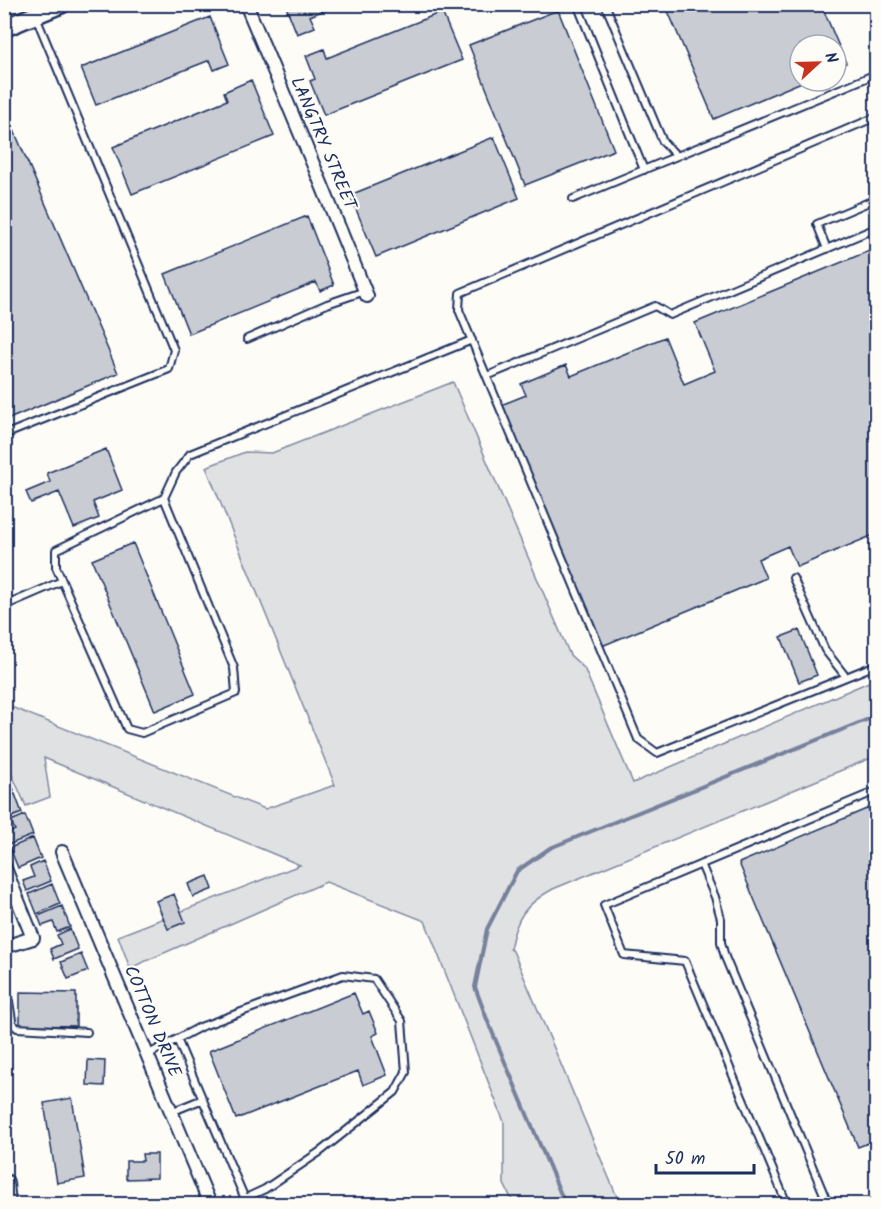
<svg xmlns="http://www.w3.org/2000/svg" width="881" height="1209" font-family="Kalam,sans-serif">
  <rect width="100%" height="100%" fill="#fdfcf7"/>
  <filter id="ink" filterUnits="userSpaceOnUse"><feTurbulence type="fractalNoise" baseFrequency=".0167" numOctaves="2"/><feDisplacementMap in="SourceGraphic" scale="12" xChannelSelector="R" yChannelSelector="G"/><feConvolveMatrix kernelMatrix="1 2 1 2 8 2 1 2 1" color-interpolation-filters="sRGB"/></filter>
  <g filter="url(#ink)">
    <!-- green -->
    <path fill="#e0e1e3" stroke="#7e88a0" stroke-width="1.5" d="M 453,382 L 570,655 L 584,668 L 633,783 L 876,679 L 876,756 L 553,889 C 525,904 516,918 510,949 L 513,951 L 620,1204 L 514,1204 L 504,1184 L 504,1122 L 425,921 L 326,882 L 130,968 L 118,936 L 300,865 L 44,758 L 50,797 L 26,806 L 5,759 L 4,704 L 265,809 L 335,785 L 206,467 L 245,452 L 272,453 Z"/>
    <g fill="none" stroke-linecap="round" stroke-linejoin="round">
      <!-- stream -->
      <path stroke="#76819c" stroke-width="4" d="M 565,1204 L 488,1022 L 475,987 L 487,929 L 517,871 L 550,848 L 876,716"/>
    </g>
    <!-- building -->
    <path fill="#c9ccd3" stroke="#1b2f5e" stroke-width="1.5" d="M 285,4 L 339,4 L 310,16 L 315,27 L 297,34 Z
      M 665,4 L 821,4 L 846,63 L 836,67 L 836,45 L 800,45 L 800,81 L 804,81 L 714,119 Z
      M 558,10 L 614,150 L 525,185 L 469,45 Z
      M 442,12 L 462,60 L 324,115 L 310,81 L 315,79 L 306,56 L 324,49 L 327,58 Z
      M 210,17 L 229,64 L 214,70 L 210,60 L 96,105 L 81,68 Z
      M 251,80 L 274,136 L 132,194 L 113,147 L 227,100 L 224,92 Z
      M 4,107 L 118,373 L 4,421 Z
      M 494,137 L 519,198 L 376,257 L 350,195 Z
      M 307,216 L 334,285 L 320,291 L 316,282 L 189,334 L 165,274 Z
      M 876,248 L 876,534 L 797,567 L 788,546 L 758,559 L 766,578 L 602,646 L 501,405 L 526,395 L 521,384 L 566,365 L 571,376 L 665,337 L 684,384 L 715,371 L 695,323 Z
      M 106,449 L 122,490 L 93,502 L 99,518 L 74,528 L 59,492 L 31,503 L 26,492 L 50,482 L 47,473 Z
      M 133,543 L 195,694 L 155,711 L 92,560 Z
      M 799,630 L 817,675 L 799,682 L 781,637 Z
      M 4,770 L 6,770 L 14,790 L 4,794 Z
      M 15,794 L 22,813 L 4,820 L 4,798 Z
      M 876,805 L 876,1140 L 858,1147 L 739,863 Z
      M 25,815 L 33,835 L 8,845 L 4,835 L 15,830 L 11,821 Z
      M 33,838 L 41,858 L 18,868 L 10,848 Z
      M 43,861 L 51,881 L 27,891 L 23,881 L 34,877 L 30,867 Z
      M 208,876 L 213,889 L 193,897 L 188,884 Z
      M 52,884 L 60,904 L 37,914 L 29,894 Z
      M 174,894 L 185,922 L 168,929 L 156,901 Z
      M 62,906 L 70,927 L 57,932 L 53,922 L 42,926 L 38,916 Z
      M 70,929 L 78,949 L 54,959 L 50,949 L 61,944 L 57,935 Z
      M 81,954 L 88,971 L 68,979 L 61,962 Z
      M 20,992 L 76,993 L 76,1026 L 20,1025 Z
      M 354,993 L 363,1014 L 369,1011 L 378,1033 L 372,1036 L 387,1075 L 363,1085 L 358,1071 L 236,1119 L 209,1051 Z
      M 88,1060 L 105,1061 L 104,1086 L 87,1085 Z
      M 72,1098 L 85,1178 L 57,1183 L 44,1103 Z
      M 142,1154 L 157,1154 L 157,1178 L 126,1179 L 126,1161 L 143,1161 Z"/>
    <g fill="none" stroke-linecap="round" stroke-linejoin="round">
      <!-- lane casing -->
      <g stroke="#1b2f5e" stroke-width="10">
        <path id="lane" d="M 577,4 L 644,170
          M 605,4 L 663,142 L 677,156 L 876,74
          M 876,117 L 460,293 L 459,310 L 638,739 L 657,753 L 876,665
          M 573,199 L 677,156
          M 827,249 L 817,224 L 876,199
          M 247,339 L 327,304 L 365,291
          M 487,376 L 655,306 L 670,315 L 876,228
          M 4,435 L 169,369 L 174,350 L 36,17
          M 164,498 L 56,550 L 56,567 L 127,729 L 142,733 L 236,693 L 234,668 L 164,498 L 176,472 L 190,454 L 472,340
          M 793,578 L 825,650 L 846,677
          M 4,606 L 62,581
          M 701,864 L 715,897 L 721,919 L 721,942 L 725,957 L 828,1204
          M 4,993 L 8,995 L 12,1020 L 9,1023 L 4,1024
          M 11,1022 L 17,1028 L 87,1032
          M 177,1039 L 245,1199
          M 147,1055 L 200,1027 L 343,975 L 374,979 L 402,1021 L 406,1072 L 395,1092 L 321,1151 L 265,1189 L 233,1204
          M 171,1112 L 203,1099
          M 787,1204 L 685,961 L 624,955 L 604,905 L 876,791"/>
      </g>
      <!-- street casing -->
      <g stroke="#1b2f5e" stroke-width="16">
        <path id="street" d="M 246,4 L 321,183 L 367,296
          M 62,852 L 210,1204
          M 4,866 L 33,938 L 4,947"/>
      </g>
      <!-- secondary casing -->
      <g stroke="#1b2f5e" stroke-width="21">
        <path id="secondary" d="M 4,28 L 62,4"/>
      </g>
      <!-- primary casing -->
      <g stroke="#1b2f5e" stroke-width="22">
        <path id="primary" d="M 4,1183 L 6,1204"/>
      </g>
      <!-- lane -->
      <use href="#lane" stroke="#fdfcf7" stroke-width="6"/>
      <!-- street -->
      <use href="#street" stroke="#fdfcf7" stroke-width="12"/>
      <!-- secondary -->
      <use href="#secondary" stroke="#fdfcf7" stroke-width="16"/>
      <!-- primary -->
      <use href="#primary" stroke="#fdfcf7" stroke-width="18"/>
    </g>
  </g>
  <g text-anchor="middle" stroke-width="4.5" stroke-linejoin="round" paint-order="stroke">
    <!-- street labels -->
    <g font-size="18" fill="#1b2f5e" stroke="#fdfcf7">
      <text transform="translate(324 143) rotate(67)" y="6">LANGTRY STREET</text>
      <text transform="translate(153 1021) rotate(67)" y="6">COTTON DRIVE</text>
    </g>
  </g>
  <!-- margin -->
  <rect width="881" height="1209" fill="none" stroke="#fdfcf7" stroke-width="24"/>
  <rect x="12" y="12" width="857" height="1185" fill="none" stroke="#1b2f5e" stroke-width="2" filter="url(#ink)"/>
  <!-- north arrow -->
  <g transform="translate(818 63) rotate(68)"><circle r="28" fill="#fdfcf7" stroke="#a3aaba" stroke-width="1.5"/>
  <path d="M0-4.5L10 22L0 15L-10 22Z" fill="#c8321e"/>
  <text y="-9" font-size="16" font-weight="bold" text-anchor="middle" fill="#1b2f5e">N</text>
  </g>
  <!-- scale -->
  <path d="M656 1164v9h98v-9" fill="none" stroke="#1b2f5e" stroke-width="3"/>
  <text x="665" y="1164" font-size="18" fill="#1b2f5e" stroke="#fdfcf7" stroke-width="4.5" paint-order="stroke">50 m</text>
</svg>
